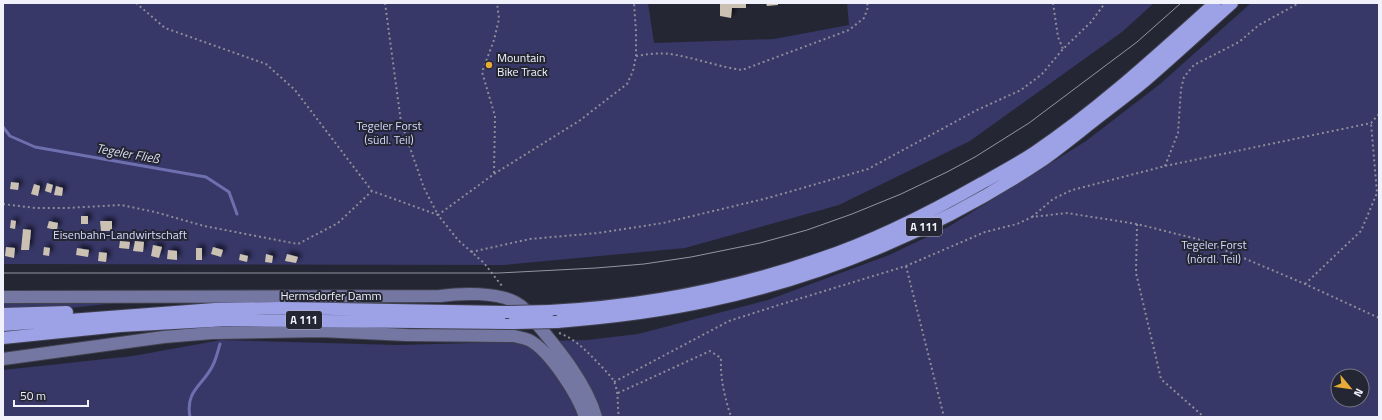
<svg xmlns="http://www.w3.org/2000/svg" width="1382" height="420" font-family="'Titillium Web',sans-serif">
  <defs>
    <filter id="shadow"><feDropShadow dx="3.5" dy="-3.5" stdDeviation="2" flood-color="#0009"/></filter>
  </defs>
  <rect width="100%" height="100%" fill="#252633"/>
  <!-- green -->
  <path fill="#373768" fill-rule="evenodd" d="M 3,3 L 648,3 L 654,43 L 774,39 L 849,25 L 847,3 L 1154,3 L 1122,32 L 970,141 L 839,205 L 685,248 L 504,265 L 3,264 Z
    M 1251,3 L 1379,3 L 1379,417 L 3,417 L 3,370 L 133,356 L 221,340 L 398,345 L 587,340 L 638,334 L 768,300 L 889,255 L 948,227 L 1006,191 L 1086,141 L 1160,84 ZM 1338,376 L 1362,376 L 1362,400 L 1338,400 Z
    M 3,301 L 116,301 L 116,303 L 60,309 L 3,310 Z"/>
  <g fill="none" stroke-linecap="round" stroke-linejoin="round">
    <!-- stream -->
    <path stroke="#6d6faf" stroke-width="3" d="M 3,127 L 10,136 L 35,147 L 206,177 L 229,192 L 237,214
      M 190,417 C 185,390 203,386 213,365 C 216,359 218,351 220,344"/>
  </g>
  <!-- building -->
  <path fill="#cac1b2" filter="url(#shadow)" d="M 720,3 L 746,3 L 746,8 L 732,8 L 731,18 L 720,16 Z
    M 766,3 L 778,3 L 778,5 L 767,6 Z
    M 11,182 L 19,183 L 18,190 L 10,189 Z
    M 47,183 L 53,185 L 51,193 L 45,191 Z
    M 34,184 L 40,186 L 38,196 L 31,194 Z
    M 56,186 L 63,188 L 62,196 L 54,195 Z
    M 81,216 L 88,216 L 88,224 L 81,224 Z
    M 11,220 L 16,221 L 15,229 L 10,228 Z
    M 49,221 L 58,223 L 57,230 L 47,228 Z
    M 100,221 L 112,221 L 112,231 L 101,231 Z
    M 23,229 L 31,230 L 29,250 L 21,250 Z
    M 120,241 L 130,242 L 129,249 L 119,248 Z
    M 135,241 L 144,242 L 143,252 L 133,251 Z
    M 153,245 L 162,247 L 159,258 L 151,256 Z
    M 6,247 L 15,248 L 14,258 L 5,256 Z
    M 44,247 L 50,248 L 49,256 L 43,255 Z
    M 213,247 L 223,250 L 221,257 L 211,254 Z
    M 77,248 L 89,250 L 88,257 L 76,255 Z
    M 196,248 L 202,248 L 202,260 L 196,260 Z
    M 168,250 L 177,251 L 177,260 L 167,259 Z
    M 99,252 L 107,253 L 106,262 L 98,261 Z
    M 240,254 L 248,256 L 247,262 L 239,260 Z
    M 266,254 L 273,256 L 272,263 L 265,262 Z
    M 287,254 L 298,257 L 296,263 L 285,261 Z"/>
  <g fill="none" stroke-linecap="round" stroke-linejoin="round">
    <!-- secondary casing -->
    <g stroke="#41424f" stroke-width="14">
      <path id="secondary" d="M 3,297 L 440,296 C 462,293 496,292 515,302 C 525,307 531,316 537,324 C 559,350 587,384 596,417
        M 3,359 L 164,337 L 212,333 L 321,331 L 407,335 L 514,336 C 518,337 524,338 529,340 C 550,351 578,395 585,417"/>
    </g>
    <!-- highway casing -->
    <g stroke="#41424f" stroke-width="14">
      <path id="highway" d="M 549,311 C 641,306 732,289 819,259 C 874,241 929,213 980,184 C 998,174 1017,164 1035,152 C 1100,108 1157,55 1215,3
        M 3,314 L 67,312
        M 557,322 C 608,318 659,312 709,301 C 827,276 943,227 1043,160 C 1064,145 1083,129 1104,113 C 1118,102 1132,92 1146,80 C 1175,55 1203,29 1232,3
        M 3,325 L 215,309 L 280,308 L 505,312
        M 3,338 L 120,326 L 227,320 L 513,323"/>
    </g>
    <!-- path -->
    <path stroke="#8c8d98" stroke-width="2" stroke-dasharray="2 3" stroke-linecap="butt" d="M 136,3 L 165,28 L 266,64 L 295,90 L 372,191 L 438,215 L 458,240 L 484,263 L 502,286
      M 385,3 L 401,122 L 424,188 L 438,215 L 494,174 L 579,121 L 627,84 L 633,71 L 636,56 L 636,32 L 634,3
      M 1053,3 L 1058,37 L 1063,49
      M 636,56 C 649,54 662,52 676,55 C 698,59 720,67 742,70 L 849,30 L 864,18 L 868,7 L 867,3
      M 1165,166 L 1178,133 L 1181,89 L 1184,77 L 1194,65 L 1239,42 L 1259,25 L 1299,3
      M 494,173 L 495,116 L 482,72 L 494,40 L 499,19 L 497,3
      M 3,204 L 35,208 L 66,208 L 121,205 L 155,212 L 204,226 L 298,244 L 338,223 L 372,191
      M 1032,217 L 1053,199 L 1072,190 L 1165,166 L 1371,123 L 1379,114
      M 1137,224 L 1136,273 L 1161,379 L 1204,417
      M 471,252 L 530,239 L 598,233 L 663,223 L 768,198 L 868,169 L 977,110 L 1021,90 L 1042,74 L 1063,49 L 1091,22 L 1105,3
      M 906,266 L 944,417
      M 1305,284 L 1361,231 L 1377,193 L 1371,123
      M 559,333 C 578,340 590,355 604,369 C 608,374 613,378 615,384 C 619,395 617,406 619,417
      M 614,382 L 729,321 L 782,304 L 906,266 L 985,232 L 1017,224 L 1032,217 L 1067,213 L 1137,224 L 1201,240 L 1305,284 L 1379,318
      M 618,393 L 710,351 L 721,358 C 720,379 725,398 731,417"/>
    <!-- secondary -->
    <use href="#secondary" stroke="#7577a3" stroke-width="12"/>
    <!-- highway -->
    <use href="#highway" stroke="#9da1e5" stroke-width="12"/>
    <!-- tram -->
    <path stroke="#9495a0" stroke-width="1" d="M 3,273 L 499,273 L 596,268 L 644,264 L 691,257 L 760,243 L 807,230 L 852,214 L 901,194 L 947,172 L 975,157 L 1029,123 L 1137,42 L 1181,3"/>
    <!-- highway-bridge casing -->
    <g stroke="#41424f" stroke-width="14" stroke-linecap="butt">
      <path id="highway-bridge" d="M 505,312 L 549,311
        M 513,323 L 557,322"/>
    </g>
    <!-- highway-bridge -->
    <use href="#highway-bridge" stroke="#9da1e5" stroke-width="12"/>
  </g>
  <!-- markers -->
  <circle fill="#e6ac36" stroke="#252633" stroke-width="1.5" cx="489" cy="65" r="4"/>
  <g text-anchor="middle" stroke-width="4" stroke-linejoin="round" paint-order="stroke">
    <!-- shield labels -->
    <g fill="#252633" stroke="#b3b4be" stroke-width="1">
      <rect x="906" y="218" width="36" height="18" rx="3"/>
      <rect x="286" y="311" width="36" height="18" rx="3"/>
    </g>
    <g font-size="11" font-weight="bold" fill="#f0f1fa">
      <text x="924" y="231">A 111</text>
      <text x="304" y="324">A 111</text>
    </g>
    <!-- poi labels -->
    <g font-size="12" fill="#f0f1fa" stroke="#252633" text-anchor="start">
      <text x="497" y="62">Mountain<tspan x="497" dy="14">Bike Track</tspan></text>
    </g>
    <!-- park labels -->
    <g font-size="12" fill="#d6daff" stroke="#252633">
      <text x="389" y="130">Tegeler Forst<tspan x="389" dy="14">(südl. Teil)</tspan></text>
      <text x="120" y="239">Eisenbahn-Landwirtschaft</text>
      <text x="1214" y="249">Tegeler Forst<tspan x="1214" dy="14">(nördl. Teil)</tspan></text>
    </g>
    <!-- street labels -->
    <g font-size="12" fill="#f0f1fa" stroke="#252633">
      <text x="331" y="300">Hermsdorfer Damm</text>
    </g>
    <!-- water labels -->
    <g font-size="13" font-style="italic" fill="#dbdcef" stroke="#252633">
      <text transform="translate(128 153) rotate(10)" y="5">Tegeler Fließ</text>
    </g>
  </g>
  <!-- border -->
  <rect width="1382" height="420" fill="none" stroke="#f0f1fa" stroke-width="8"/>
  <!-- north arrow -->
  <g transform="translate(1350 388) rotate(119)"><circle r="19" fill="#252633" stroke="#767783"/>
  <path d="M0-3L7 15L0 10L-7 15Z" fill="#e6ac36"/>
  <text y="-6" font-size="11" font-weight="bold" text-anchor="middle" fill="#f0f1fa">N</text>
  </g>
  <!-- scale -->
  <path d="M14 400v6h74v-6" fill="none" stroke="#f0f1fa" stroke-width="2"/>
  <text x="20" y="400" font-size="12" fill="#f0f1fa" stroke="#252633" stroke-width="3" paint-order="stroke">50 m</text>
</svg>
